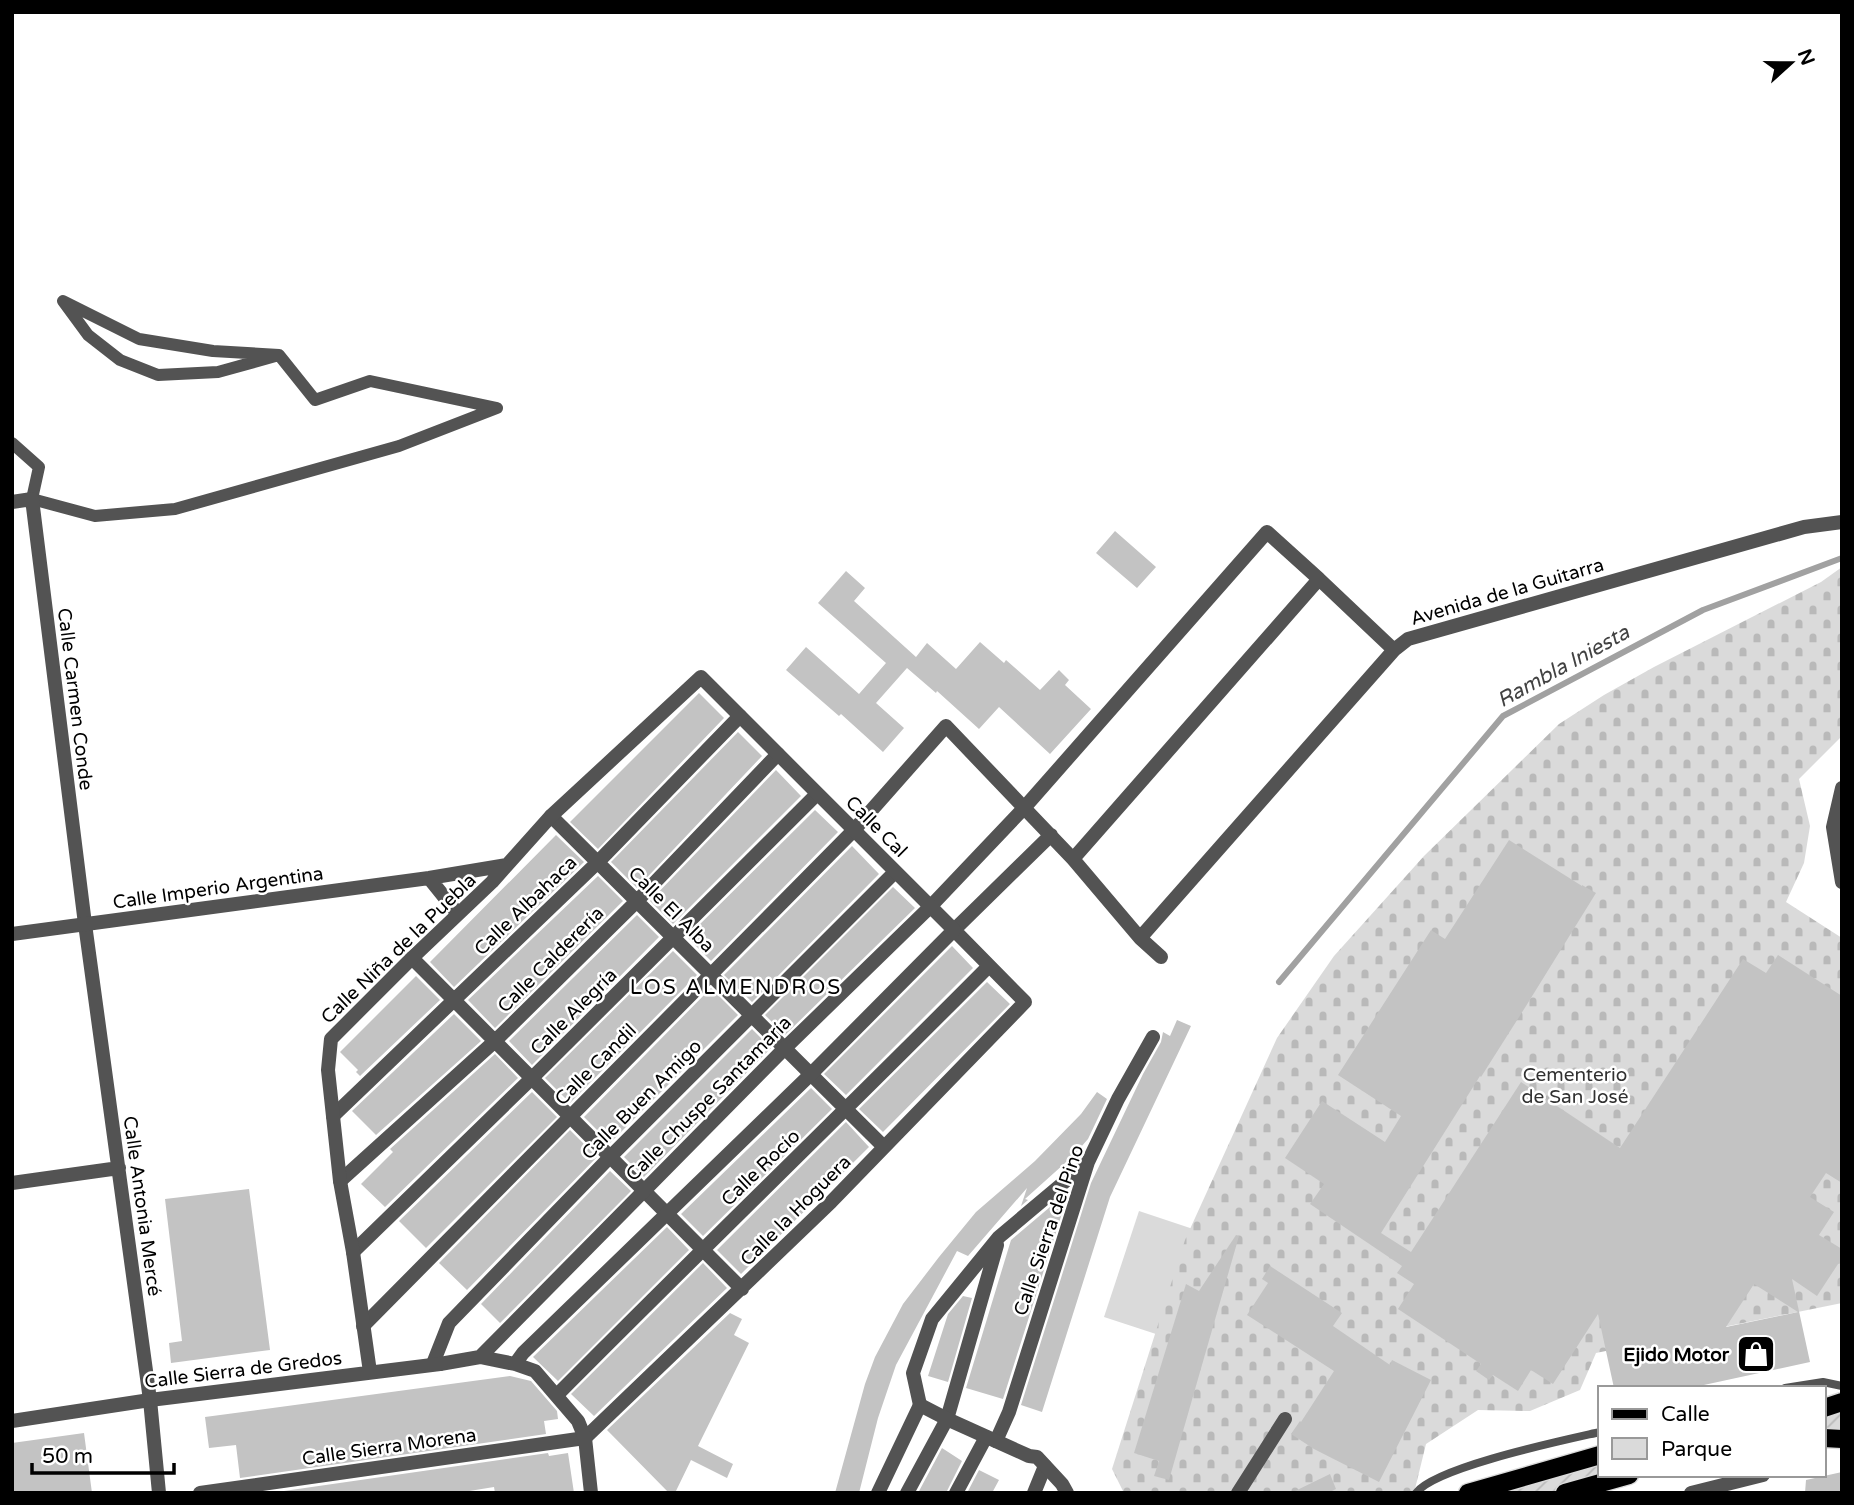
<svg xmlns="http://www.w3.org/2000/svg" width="1854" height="1505" font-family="'Varela Round',sans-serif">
  <defs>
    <pattern id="cemetery-stones" width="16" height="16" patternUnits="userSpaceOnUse" patternTransform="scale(1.75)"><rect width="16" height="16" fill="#dadada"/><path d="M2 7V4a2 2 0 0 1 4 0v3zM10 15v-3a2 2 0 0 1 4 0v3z" fill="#b9b9b9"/></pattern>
    <pattern id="garden-furrows" width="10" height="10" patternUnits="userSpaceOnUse" patternTransform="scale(1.75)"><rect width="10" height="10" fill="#dadada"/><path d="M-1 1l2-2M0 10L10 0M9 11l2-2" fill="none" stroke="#b9b9b9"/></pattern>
  </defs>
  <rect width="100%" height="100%" fill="#fff"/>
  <!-- green -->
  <path fill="#dadada" d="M 1139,1211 L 1193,1229 L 1159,1335 L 1104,1317 Z"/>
  <!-- cemetery -->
  <path fill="url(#cemetery-stones)" d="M 1842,567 L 1842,736 L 1799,779 L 1810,826 L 1804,863 L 1786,902 L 1842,938 L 1842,1303 L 1596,1353 L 1580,1390 L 1530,1411 L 1478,1410 L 1426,1444 L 1414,1493 L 1124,1493 L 1112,1469 L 1185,1240 L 1277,1038 L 1334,956 L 1424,856 L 1559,724 L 1604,695 L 1654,667 L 1821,582 Z"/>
  <!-- garden -->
  <path fill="url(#garden-furrows)" d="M 1842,1402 L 1842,1439 L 1824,1438 L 1824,1408 Z
    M 1600,1455 L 1600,1475 L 1565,1493 L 1468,1493 Z"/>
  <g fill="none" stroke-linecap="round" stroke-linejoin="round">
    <!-- stream -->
    <path stroke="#a1a1a1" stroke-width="6" d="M 1279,982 L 1503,716 L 1703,610 L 1842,558"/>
  </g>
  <!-- building -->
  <path fill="#c3c3c3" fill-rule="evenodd" d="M 1115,531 L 1156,567 L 1137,588 L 1096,553 Z
    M 846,571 L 865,588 L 854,601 L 916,657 L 927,643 L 956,669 L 980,642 L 1004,663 L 1006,660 L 1040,690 L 1059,670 L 1069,680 L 1065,685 L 1091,709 L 1050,754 L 999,707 L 979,729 L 937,691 L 936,693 L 907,668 L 876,703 L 904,728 L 883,752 L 841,714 L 839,716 L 786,670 L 806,647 L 859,694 L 886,663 L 818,603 Z
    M 699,693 L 724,718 L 598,849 L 570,822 Z
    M 738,732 L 762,756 L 637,888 L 611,862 Z
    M 776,770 L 801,796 L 673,924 L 650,901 Z
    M 815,810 L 838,832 L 711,961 L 687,937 Z
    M 556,835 L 584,862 L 454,987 L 430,962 Z
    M 1509,840 L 1582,886 L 1582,885 L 1596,893 L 1526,1006 L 1481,1077 L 1480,1076 L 1381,1233 L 1411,1252 L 1521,1082 L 1620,1148 L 1743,959 L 1766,973 L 1778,955 L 1842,996 L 1842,1183 L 1826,1173 L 1810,1197 L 1834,1212 L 1819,1235 L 1842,1249 L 1842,1263 L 1838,1264 L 1817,1296 L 1792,1279 L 1810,1362 L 1690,1388 L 1614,1388 L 1598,1314 L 1553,1384 L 1531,1370 L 1518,1391 L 1493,1375 L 1489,1380 L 1476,1371 L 1481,1364 L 1398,1309 L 1414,1284 L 1397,1273 L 1402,1266 L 1310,1204 L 1324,1184 L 1285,1158 L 1322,1101 L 1385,1142 L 1401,1116 L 1338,1075 L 1431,930 L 1445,939 ZM 1754,1284 L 1798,1312 L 1726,1327 Z
    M 852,846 L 879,874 L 752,1002 L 724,975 Z
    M 598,876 L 623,901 L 495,1028 L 468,1000 Z
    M 893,887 L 915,908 L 785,1035 L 765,1015 Z
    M 637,915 L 659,937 L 532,1065 L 509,1041 Z
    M 952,946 L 973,968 L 846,1095 L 824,1074 Z
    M 673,951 L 697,975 L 570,1103 L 545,1078 Z
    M 416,976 L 440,1000 L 360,1076 L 356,1072 L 358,1070 L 340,1052 Z
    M 987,982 L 1010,1004 L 883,1132 L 859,1109 Z
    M 711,988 L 738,1015 L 610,1143 L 584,1117 Z
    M 454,1014 L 481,1041 L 376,1135 L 352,1111 Z
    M 1177,1020 L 1191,1026 L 1110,1197 L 1042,1412 L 1021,1405 L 1091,1183 L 1143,1074 L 1161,1042 L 1163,1032 L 1170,1036 Z
    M 752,1029 L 771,1048 L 644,1177 L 624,1157 Z
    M 495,1054 L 518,1078 L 385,1207 L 361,1184 L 393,1152 L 390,1149 Z
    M 811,1088 L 832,1109 L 703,1236 L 681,1214 Z
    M 532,1092 L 557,1117 L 426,1248 L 399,1221 Z
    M 1097,1092 L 1107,1099 L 1088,1139 L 1074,1155 L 1025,1199 L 1028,1200 L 1021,1206 L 1027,1188 L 968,1256 L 957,1251 L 896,1365 L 878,1418 L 859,1493 L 835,1493 L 865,1384 L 875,1357 L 903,1304 L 939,1257 L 976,1212 L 1035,1161 L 1081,1114 Z
    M 846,1122 L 869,1147 L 741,1274 L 717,1250 Z
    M 570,1130 L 597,1157 L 467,1290 L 439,1263 Z
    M 610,1171 L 631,1191 L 500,1323 L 481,1304 Z
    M 249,1189 L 270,1350 L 171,1363 L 169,1343 L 182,1341 L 165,1199 Z
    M 1050,1207 L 1063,1210 L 1003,1399 L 966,1388 L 1011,1240 Z
    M 667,1227 L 689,1250 L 558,1381 L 533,1357 Z
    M 1236,1235 L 1239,1236 L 1169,1480 L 1154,1476 L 1159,1461 L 1134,1453 L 1186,1284 L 1199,1291 Z
    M 703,1263 L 727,1288 L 594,1416 L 571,1394 Z
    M 1270,1266 L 1342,1313 L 1333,1326 L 1390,1365 L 1392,1360 L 1431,1380 L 1379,1482 L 1314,1449 L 1291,1434 L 1300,1421 L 1301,1422 L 1334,1371 L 1247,1315 L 1268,1283 L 1262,1279 Z
    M 963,1296 L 972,1298 L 948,1382 L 928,1376 L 948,1314 Z
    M 730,1313 L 742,1319 L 734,1335 L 749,1343 L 698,1446 L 733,1464 L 727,1478 L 691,1460 L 675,1493 L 669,1493 L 607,1430 Z
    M 510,1376 L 531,1381 L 557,1411 L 558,1419 L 544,1421 L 546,1434 L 240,1478 L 236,1445 L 209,1448 L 205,1417 Z
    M 84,1433 L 92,1493 L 12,1493 L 12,1443 Z
    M 942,1448 L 962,1461 L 946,1493 L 918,1493 Z
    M 548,1453 L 549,1456 L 568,1453 L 574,1493 L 495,1493 L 494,1487 L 457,1493 L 270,1493 Z
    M 979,1470 L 999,1480 L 992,1493 L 967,1493 Z
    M 1842,1472 L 1842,1493 L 1805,1493 L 1806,1480 Z
    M 1330,1474 L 1336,1489 L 1328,1493 L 1291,1493 Z"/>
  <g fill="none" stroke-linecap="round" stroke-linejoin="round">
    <!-- primary casing -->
    <g stroke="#dbdbdb" stroke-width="21">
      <path id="primary" d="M 1824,1408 L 1842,1402
        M 1824,1438 L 1842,1439
        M 1468,1493 L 1600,1455
        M 1565,1493 L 1629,1475"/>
    </g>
    <!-- service -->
    <path stroke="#535353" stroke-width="8" d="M 1785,1388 L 1823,1382 L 1842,1386
      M 1416,1493 C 1435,1467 1565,1440 1600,1432"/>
    <!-- pedestrian -->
    <path stroke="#535353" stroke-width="12" d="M 12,443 L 39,467 L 32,499 L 95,516 L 175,509 L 399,446 L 497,408 L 370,381 L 315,400 L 279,355 L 218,372 L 158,375 L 120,360 L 88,335 L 63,301 L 139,339 L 213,351 L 279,355"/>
    <!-- minor -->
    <path stroke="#535353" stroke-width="14" d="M 12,502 L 32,499 L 85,924 L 150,1400 L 159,1493
      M 1842,788 L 1833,827 L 1842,882
      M 551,816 L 884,1147
      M 1073,859 L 1319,579
      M 930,907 L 1024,808 L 1267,532 L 1319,579 L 1394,650
      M 1140,938 L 1394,650 L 1408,639 L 1804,527 L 1842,522
      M 412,958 L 742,1289
      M 333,1116 L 598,862 L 740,716
      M 340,1181 L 495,1041 L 637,901 L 778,754
      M 12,1183 L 119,1168
      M 353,1252 L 532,1078 L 817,794
      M 363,1326 L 854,830 L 946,726 L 1073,859 L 1140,938 L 1161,957
      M 440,1364 L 434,1361 L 449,1323 L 610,1157 L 895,872
      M 557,1395 C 700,1251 846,1110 989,966
      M 920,1405 L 913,1373 L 932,1319 L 999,1237 L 1087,1163
      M 947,1419 L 997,1245
      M 996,1441 L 1009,1412 L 1088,1162 L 1118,1099 L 1153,1037
      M 200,1493 L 585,1438 L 831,1202 L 1025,1002 L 954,930 L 1051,835
      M 956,1493 L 986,1437
      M 1034,1493 L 1045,1466
      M 1238,1493 L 1285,1419"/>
    <!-- tertiary -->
    <path stroke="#535353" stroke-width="14" d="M 429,878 L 458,914
      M 12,934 L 429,878 L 507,865
      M 480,1357 L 785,1048 L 930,907
      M 370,1372 L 353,1252 L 340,1181 L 328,1070 L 331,1039 L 412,958 L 492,882 L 551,816 L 701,677 L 954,930 L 811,1074 L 523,1353 L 515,1364
      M 12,1421 L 150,1400 L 440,1364 L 480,1357 L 515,1364 L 535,1371 L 578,1421 L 585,1438 L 591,1493
      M 878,1493 L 920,1405 L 947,1419 L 1029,1456 L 1037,1457 L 1062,1484 L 1067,1493
      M 907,1493 L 947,1419
      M 1691,1493 L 1763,1475"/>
    <!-- primary -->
    <use href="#primary" stroke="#000" stroke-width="18"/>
  </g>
  <!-- icons -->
  <defs>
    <g id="shop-square" transform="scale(2.0125)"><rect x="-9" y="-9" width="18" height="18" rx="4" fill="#000" stroke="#fff"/><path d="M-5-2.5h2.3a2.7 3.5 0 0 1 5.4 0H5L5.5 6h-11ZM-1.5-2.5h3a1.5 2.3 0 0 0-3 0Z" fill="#fff"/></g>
  </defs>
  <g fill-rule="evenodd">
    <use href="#shop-square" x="1756" y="1354"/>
  </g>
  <g text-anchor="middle" stroke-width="5" stroke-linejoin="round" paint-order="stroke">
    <!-- street labels -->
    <g font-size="19" fill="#000" stroke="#fff">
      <text transform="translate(1507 591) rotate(-16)" y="7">Avenida de la Guitarra</text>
      <text transform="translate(76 699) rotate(83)" y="7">Calle Carmen Conde</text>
      <text transform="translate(877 826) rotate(45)" y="7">Calle Cal</text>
      <text transform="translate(218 887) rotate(-8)" y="7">Calle Imperio Argentina</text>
      <text transform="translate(525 905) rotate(-44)" y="7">Calle Albahaca</text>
      <text transform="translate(672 909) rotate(45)" y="7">Calle El Alba</text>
      <text transform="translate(398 948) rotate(-44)" y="7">Calle Niña de la Puebla</text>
      <text transform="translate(550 959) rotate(-45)" y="7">Calle Calderería</text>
      <text transform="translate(573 1011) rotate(-45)" y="7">Calle Alegría</text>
      <text transform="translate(595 1064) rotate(-45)" y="7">Calle Candil</text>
      <text transform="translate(708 1098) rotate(-45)" y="7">Calle Chuspe Santamaría</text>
      <text transform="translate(641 1099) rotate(-45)" y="7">Calle Buen Amigo</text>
      <text transform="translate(760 1167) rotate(-44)" y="7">Calle Rocío</text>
      <text transform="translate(143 1206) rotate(82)" y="7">Calle Antonia Mercé</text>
      <text transform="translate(795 1210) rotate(-45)" y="7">Calle la Hoguera</text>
      <text transform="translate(1048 1230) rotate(-71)" y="7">Calle Sierra del Pino</text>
      <text transform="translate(243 1369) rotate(-7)" y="7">Calle Sierra de Gredos</text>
      <text transform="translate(389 1446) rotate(-8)" y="7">Calle Sierra Morena</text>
    </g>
    <!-- park labels -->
    <g font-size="19" fill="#313131" stroke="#fff">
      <text x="1575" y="1081">Cementerio<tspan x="1575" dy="22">de San José</tspan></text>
    </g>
    <!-- poi labels -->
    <g font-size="19" font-weight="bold" fill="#000" stroke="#fff" text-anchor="end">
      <text x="1729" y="1361">Ejido Motor</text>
    </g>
    <!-- water labels -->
    <g font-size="21" font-style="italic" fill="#424242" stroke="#fff">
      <text transform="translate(1563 666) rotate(-29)" y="7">Rambla Iniesta</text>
    </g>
    <!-- neighbourhood labels -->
    <g font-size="21" letter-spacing="2" fill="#000" stroke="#fff">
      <text x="736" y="994">LOS ALMENDROS</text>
    </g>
  </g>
  <!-- border -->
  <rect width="1854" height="1505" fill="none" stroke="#000000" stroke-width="28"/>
  <!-- legend -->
  <rect x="1598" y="1386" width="228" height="91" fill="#ffffff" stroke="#999999" stroke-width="2"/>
  <rect x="1612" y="1409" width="35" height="10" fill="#000000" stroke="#999999" stroke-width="2"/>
  <text x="1661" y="1421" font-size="21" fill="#000000">Calle</text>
  <rect x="1612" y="1438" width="35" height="21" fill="#dadada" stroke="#999999" stroke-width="2"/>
  <text x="1661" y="1456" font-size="21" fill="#000000">Parque</text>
  <!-- north arrow -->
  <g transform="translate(1791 63) rotate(69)" stroke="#ffffff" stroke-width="5" paint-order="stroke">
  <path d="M0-5L12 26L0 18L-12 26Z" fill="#000000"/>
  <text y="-10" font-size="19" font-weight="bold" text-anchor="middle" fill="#000000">N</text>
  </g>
  <!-- scale -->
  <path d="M32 1463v10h142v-10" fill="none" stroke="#000000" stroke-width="3.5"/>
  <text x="42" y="1463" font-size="21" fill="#000000" stroke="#ffffff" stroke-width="5" paint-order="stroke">50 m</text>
</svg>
